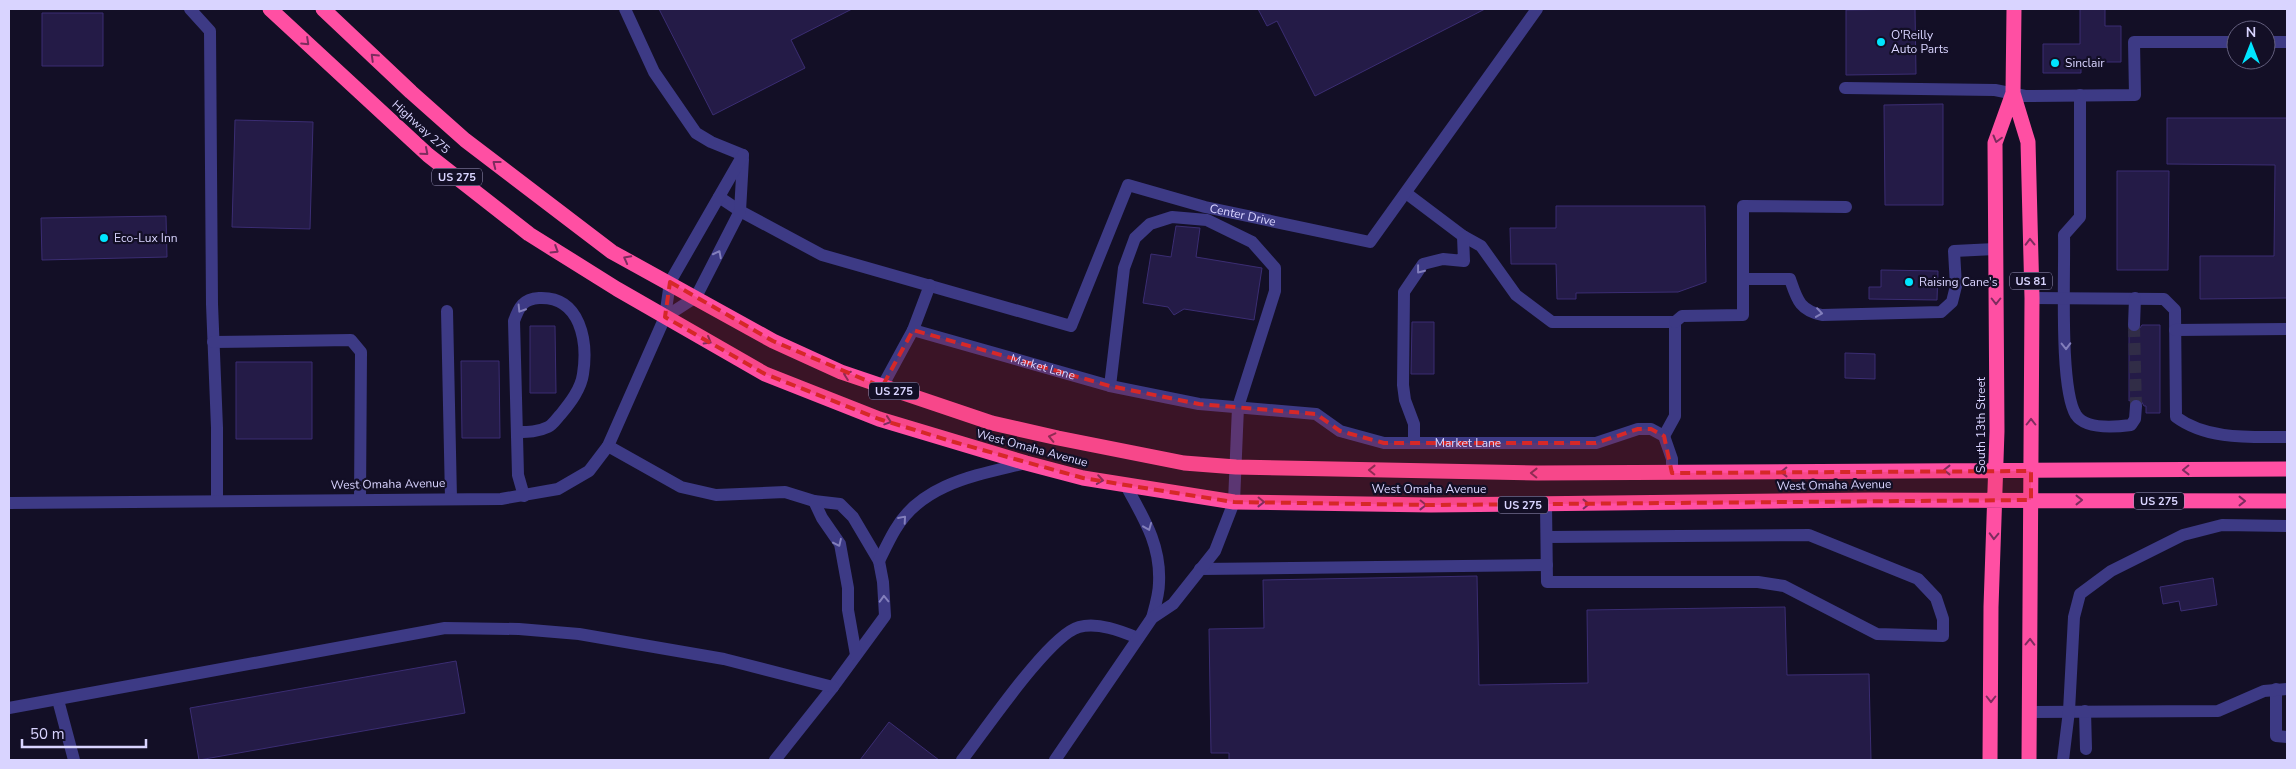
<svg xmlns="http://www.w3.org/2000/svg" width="2296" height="769" font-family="'Nunito Sans',sans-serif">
  <rect width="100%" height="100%" fill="#130f26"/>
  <!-- building -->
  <path fill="#241b47" stroke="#3b2d73" d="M 659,9 L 852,9 L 791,40 L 805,68 L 713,115 Z
    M 1258,9 L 1485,9 L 1315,96 L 1277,21 L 1267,26 Z
    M 1915,9 L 1916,74 L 1846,75 L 1846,10 Z
    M 2080,9 L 2105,9 L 2105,26 L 2121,26 L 2121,62 L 2081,62 L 2081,73 L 2043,73 L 2043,44 L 2080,44 Z
    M 42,13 L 103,13 L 103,66 L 42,66 Z
    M 1943,104 L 1943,205 L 1885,205 L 1884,105 Z
    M 2167,118 L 2287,118 L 2287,298 L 2200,299 L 2200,256 L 2274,256 L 2275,165 L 2167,164 Z
    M 235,120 L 313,122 L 310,229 L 232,227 Z
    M 2117,171 L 2169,171 L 2168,270 L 2117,270 Z
    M 1556,206 L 1705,206 L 1706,282 L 1678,292 L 1576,293 L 1576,299 L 1557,299 L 1556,264 L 1511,264 L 1510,228 L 1556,228 Z
    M 166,216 L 167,257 L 42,260 L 41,218 Z
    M 1176,226 L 1200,228 L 1196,257 L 1262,268 L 1254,320 L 1184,309 L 1174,315 L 1168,307 L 1143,303 L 1151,254 L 1171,257 Z
    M 1881,270 L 1938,271 L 1937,300 L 1869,299 L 1869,287 L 1881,287 Z
    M 1412,322 L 1434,322 L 1434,374 L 1411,374 Z
    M 2142,325 L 2160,325 L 2160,413 L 2146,413 L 2146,406 L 2144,406 L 2140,399 L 2133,399 L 2129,401 L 2129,331 L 2137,332 Z
    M 530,326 L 555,326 L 556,393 L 530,393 Z
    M 1845,353 L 1875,354 L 1875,379 L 1845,378 Z
    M 461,361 L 499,361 L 500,438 L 462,438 Z
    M 236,362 L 312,362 L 312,439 L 236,439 Z
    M 1477,576 L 1479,685 L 1588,683 L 1587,610 L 1785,607 L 1787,675 L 1869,674 L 1871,760 L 1229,760 L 1229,753 L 1211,753 L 1209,629 L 1264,628 L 1263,580 Z
    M 2213,578 L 2217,605 L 2181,611 L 2179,601 L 2163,604 L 2160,587 Z
    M 456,661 L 465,713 L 199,760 L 190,708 Z
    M 889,722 L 939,760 L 860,760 Z"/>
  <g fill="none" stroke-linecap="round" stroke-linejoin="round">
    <!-- minor-tunnel -->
    <path stroke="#312d47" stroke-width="12" stroke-dasharray="12 6" stroke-linecap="butt" d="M 2134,325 L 2136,406"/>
    <!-- minor -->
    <g stroke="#3d3a85" stroke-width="12">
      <path d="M 190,9 L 210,31 L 212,304 L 217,428 L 217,501"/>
      <path d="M 625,9 L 654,72 L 696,133 L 711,142 L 743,155"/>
      <path d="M 2266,42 L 2287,42"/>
      <path d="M 1845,88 L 1995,90 L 2025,96 L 2135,95 L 2134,42 L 2236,42"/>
      <path d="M 2080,95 L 2080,217 L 2064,235 C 2065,272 2059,388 2076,415 C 2086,430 2116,427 2131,425 L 2135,419 L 2136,406"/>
      <path d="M 1406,193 L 1463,236 L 1481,246 L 1516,295 L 1552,322 L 1675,322 L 1675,416 L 1664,436"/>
      <path id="s1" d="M 719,197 L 740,211 L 822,255 L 1071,326 L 1128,185 L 1205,207 L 1370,242 L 1537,9"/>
      <path d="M 1743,279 L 1790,279 C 1797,299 1799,310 1822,315 L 1941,312 L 1952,302 L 1956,286 L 1954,251 L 1995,249"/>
      <path d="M 2032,298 L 2164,299 L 2175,310 L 2176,417 C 2207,440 2250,437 2287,437"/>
      <path d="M 447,311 L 451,499"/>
      <path d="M 665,317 L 696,297 L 740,211 L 743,159"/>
      <path d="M 1675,322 L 1682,316 L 1743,315 L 1743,206 L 1846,207"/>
      <path d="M 2134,325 L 2135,298"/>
      <path id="s2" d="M 913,330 L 1110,386 L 1199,404 L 1316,414 L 1340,431 L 1384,443 L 1596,443 L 1638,429 L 1651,429 L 1664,436 L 1672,459 L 1672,473"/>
      <path d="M 2175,330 L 2287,329"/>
      <path d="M 213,342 L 351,340 L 361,352 L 360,500"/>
      <path d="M 882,387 L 913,330 L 930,285"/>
      <path d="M 518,432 C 528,432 538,432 548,427 C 553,425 557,418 561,414 C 570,403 581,389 583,374 C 588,342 581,296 539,298 C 523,299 519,307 514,321 L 518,475 L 524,496"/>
      <path d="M 1414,443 L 1414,424 L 1405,400 L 1403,385 L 1404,292 L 1423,264 L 1443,259 L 1464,261 L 1463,236"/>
      <path d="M 608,446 L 681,487 L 716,495 L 785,492 L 814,501 L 840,504 L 853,517 L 879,561 L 883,582 L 885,616 L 833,687 L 775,760"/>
      <path d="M 1125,484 C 1143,517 1161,544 1159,583 C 1159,594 1155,607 1152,618"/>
      <path d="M 814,501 L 822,518 L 840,544 L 848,588 L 848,610 L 856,655"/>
      <path d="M 9,503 L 501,499 L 558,489 L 589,471 L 608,446 L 665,317 L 670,282 L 743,155"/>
      <path d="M 1546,505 L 1547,582 L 1758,582 L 1784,586 L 1877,634 L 1943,636 L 1943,619 L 1936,598 L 1918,579 L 1809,535 L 1547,537"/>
      <path d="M 879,561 C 884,551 889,540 895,530 C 922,483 978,475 1026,463"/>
      <path d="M 1200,569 L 1547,565"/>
      <path d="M 2276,689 L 2276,736 L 2287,737"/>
      <path d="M 58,700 L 74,760"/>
      <path d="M 9,708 L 445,628 L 519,629 L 579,634 L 724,659 L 833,687"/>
      <path d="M 2085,711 L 2086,749"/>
      <path d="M 2029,712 L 2218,711 L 2264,691 L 2287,689"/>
      <path d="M 962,760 C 984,732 1049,635 1079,627 C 1098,622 1121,631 1138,638"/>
      <path d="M 1055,760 L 1152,618 L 1173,604 L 1215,551 L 1234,502 L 1238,407 L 1275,291 L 1275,268 L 1252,242 L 1207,220 L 1172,217 L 1150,224 L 1135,238 L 1124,268 L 1110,386"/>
      <path d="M 2063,760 L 2069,711 L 2074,617 L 2080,594 L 2111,571 L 2183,535 L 2222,525 L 2287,526"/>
    </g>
    <!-- highway -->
    <path stroke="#ff4fa3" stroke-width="15" d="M 270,9 L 428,155 L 529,234 L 617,289 L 765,374 L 879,419 L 1026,463 L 1083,478 L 1234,502 L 1431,505 L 1873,500 L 2287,501
      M 323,9 L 411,92 L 465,140 L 612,252 L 773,341 L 841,372 L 992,423 L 1058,438 L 1184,463 L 1236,467 L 1537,473 L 2287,469
      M 2014,9 L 2013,93 L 2028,142 L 2032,298 L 2029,760
      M 1990,760 L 1991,607 L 1997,431 L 1995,143 L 2013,93"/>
  </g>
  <!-- one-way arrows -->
  <defs><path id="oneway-chevron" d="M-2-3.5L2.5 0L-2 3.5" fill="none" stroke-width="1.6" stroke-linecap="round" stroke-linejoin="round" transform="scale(1.25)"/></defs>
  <g stroke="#7d2c5e">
    <use href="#oneway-chevron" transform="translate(306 42) rotate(43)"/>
    <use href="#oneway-chevron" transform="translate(374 57) rotate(-136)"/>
    <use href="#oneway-chevron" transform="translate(1997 139) rotate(105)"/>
    <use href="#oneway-chevron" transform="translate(425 152) rotate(41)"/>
    <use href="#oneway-chevron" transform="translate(496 164) rotate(-142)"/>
    <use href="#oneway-chevron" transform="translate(2030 242) rotate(-91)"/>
    <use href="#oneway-chevron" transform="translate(555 250) rotate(32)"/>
    <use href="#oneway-chevron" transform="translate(627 259) rotate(-152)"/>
    <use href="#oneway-chevron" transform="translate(1996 301) rotate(90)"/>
    <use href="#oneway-chevron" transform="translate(708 341) rotate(30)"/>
    <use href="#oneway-chevron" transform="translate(847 375) rotate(-160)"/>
    <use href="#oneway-chevron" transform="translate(888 421) rotate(18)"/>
    <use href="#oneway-chevron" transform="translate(2031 422) rotate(-90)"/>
    <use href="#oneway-chevron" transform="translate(1052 437) rotate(-167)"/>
    <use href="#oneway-chevron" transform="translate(1372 470) rotate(-179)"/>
    <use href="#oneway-chevron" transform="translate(1947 470) rotate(180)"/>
    <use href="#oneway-chevron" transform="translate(2186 470) rotate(179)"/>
    <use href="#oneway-chevron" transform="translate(1784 472) rotate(179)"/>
    <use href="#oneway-chevron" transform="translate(1534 473) rotate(-179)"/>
    <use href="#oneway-chevron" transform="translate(1100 480) rotate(9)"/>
    <use href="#oneway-chevron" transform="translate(2079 500)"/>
    <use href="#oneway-chevron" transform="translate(2242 501)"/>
    <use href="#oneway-chevron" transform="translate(1261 502) rotate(1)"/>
    <use href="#oneway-chevron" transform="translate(1586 504) rotate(-1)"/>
    <use href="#oneway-chevron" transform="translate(1423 505) rotate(1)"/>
    <use href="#oneway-chevron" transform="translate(1994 536) rotate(92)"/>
    <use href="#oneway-chevron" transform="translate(2030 642) rotate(-89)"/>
    <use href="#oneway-chevron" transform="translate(1991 699) rotate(90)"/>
  </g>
  <g stroke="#837fbc">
    <use href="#oneway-chevron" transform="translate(718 254) rotate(-63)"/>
    <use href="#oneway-chevron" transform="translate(1420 270) rotate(128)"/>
    <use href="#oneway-chevron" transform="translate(521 309) rotate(122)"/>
    <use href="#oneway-chevron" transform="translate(1819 313) rotate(8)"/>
    <use href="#oneway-chevron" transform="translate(2066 346) rotate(89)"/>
    <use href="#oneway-chevron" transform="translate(903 519) rotate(-49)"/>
    <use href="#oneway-chevron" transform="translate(1148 527) rotate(68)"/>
    <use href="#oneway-chevron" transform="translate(838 543) rotate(65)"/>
    <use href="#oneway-chevron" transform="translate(884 599) rotate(-92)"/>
  </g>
  <!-- marked area -->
  <path fill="#d62828" fill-opacity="0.2" stroke="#d62828" stroke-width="4" stroke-dasharray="10 6" stroke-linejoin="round" d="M 670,282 L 773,341 L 882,387 L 913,330 L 1110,386 L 1199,404 L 1316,414 L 1340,431 L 1384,443 L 1596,443 L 1638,429 L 1651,429 L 1664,436 L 1672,473 L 2031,471 L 2031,500 L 1431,505 L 1234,502 L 1138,487 L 1083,478 L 954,442 L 879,419 L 765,374 L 665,317 Z"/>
  <!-- markers -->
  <g fill="#00e5ff" stroke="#130f26" stroke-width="2">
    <circle cx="1881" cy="42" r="5"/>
    <circle cx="2055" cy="63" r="5"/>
    <circle cx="104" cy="238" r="5"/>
    <circle cx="1909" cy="282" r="5"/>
  </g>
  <g text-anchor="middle" stroke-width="4.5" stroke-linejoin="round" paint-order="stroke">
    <!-- shield labels -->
    <g fill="#130f26" stroke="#9e99be" stroke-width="1">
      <rect x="432" y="168.5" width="50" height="17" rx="4"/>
      <rect x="2010" y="272.5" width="42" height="17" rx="4"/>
      <rect x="869" y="382.5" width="50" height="17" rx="4"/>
      <rect x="2134" y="492.5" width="50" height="17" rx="4"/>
      <rect x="1498" y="496.5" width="50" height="17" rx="4"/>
    </g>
    <g font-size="11" font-weight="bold" fill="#d9d4ff">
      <text x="457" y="181">US 275</text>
      <text x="2031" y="285">US 81</text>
      <text x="894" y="395">US 275</text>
      <text x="2159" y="505">US 275</text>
      <text x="1523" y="509">US 275</text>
    </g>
    <!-- poi labels -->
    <g font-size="12" fill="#d9d4ff" stroke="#130f26" text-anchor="start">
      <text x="1891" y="39">O'Reilly<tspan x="1891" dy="14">Auto Parts</tspan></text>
      <text x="2065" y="67">Sinclair</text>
      <text x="114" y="242">Eco-Lux Inn</text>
      <text x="1919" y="286">Raising Cane's</text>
    </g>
    <!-- street labels -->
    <g font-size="12" fill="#d9d4ff" stroke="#130f26">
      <text transform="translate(421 127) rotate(42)" y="4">Highway 275</text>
      <text dy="4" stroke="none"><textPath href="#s1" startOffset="648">Center Drive</textPath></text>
      <text dy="4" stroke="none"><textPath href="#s2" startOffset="135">Market Lane</textPath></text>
      <text transform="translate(1981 425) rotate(-90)" y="4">South 13th Street</text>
      <text dy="4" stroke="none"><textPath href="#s2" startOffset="572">Market Lane</textPath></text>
      <text transform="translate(1032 448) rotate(15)" y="4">West Omaha Avenue</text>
      <text transform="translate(388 484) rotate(-1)" y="4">West Omaha Avenue</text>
      <text transform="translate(1834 485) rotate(-1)" y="4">West Omaha Avenue</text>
      <text x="1429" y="493">West Omaha Avenue</text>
    </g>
  </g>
  <!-- border -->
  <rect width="2296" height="769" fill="none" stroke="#d9d4ff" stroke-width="20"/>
  <!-- north arrow -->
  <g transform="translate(2251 45)"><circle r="24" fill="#130f26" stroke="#625e7d"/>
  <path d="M0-4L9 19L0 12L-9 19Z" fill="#00e5ff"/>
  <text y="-8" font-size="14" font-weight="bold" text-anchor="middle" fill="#d9d4ff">N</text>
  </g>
  <!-- scale -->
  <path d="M22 739v8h124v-8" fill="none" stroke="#d9d4ff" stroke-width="2.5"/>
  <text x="30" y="739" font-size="15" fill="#d9d4ff" stroke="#130f26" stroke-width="4" paint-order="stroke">50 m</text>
</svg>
